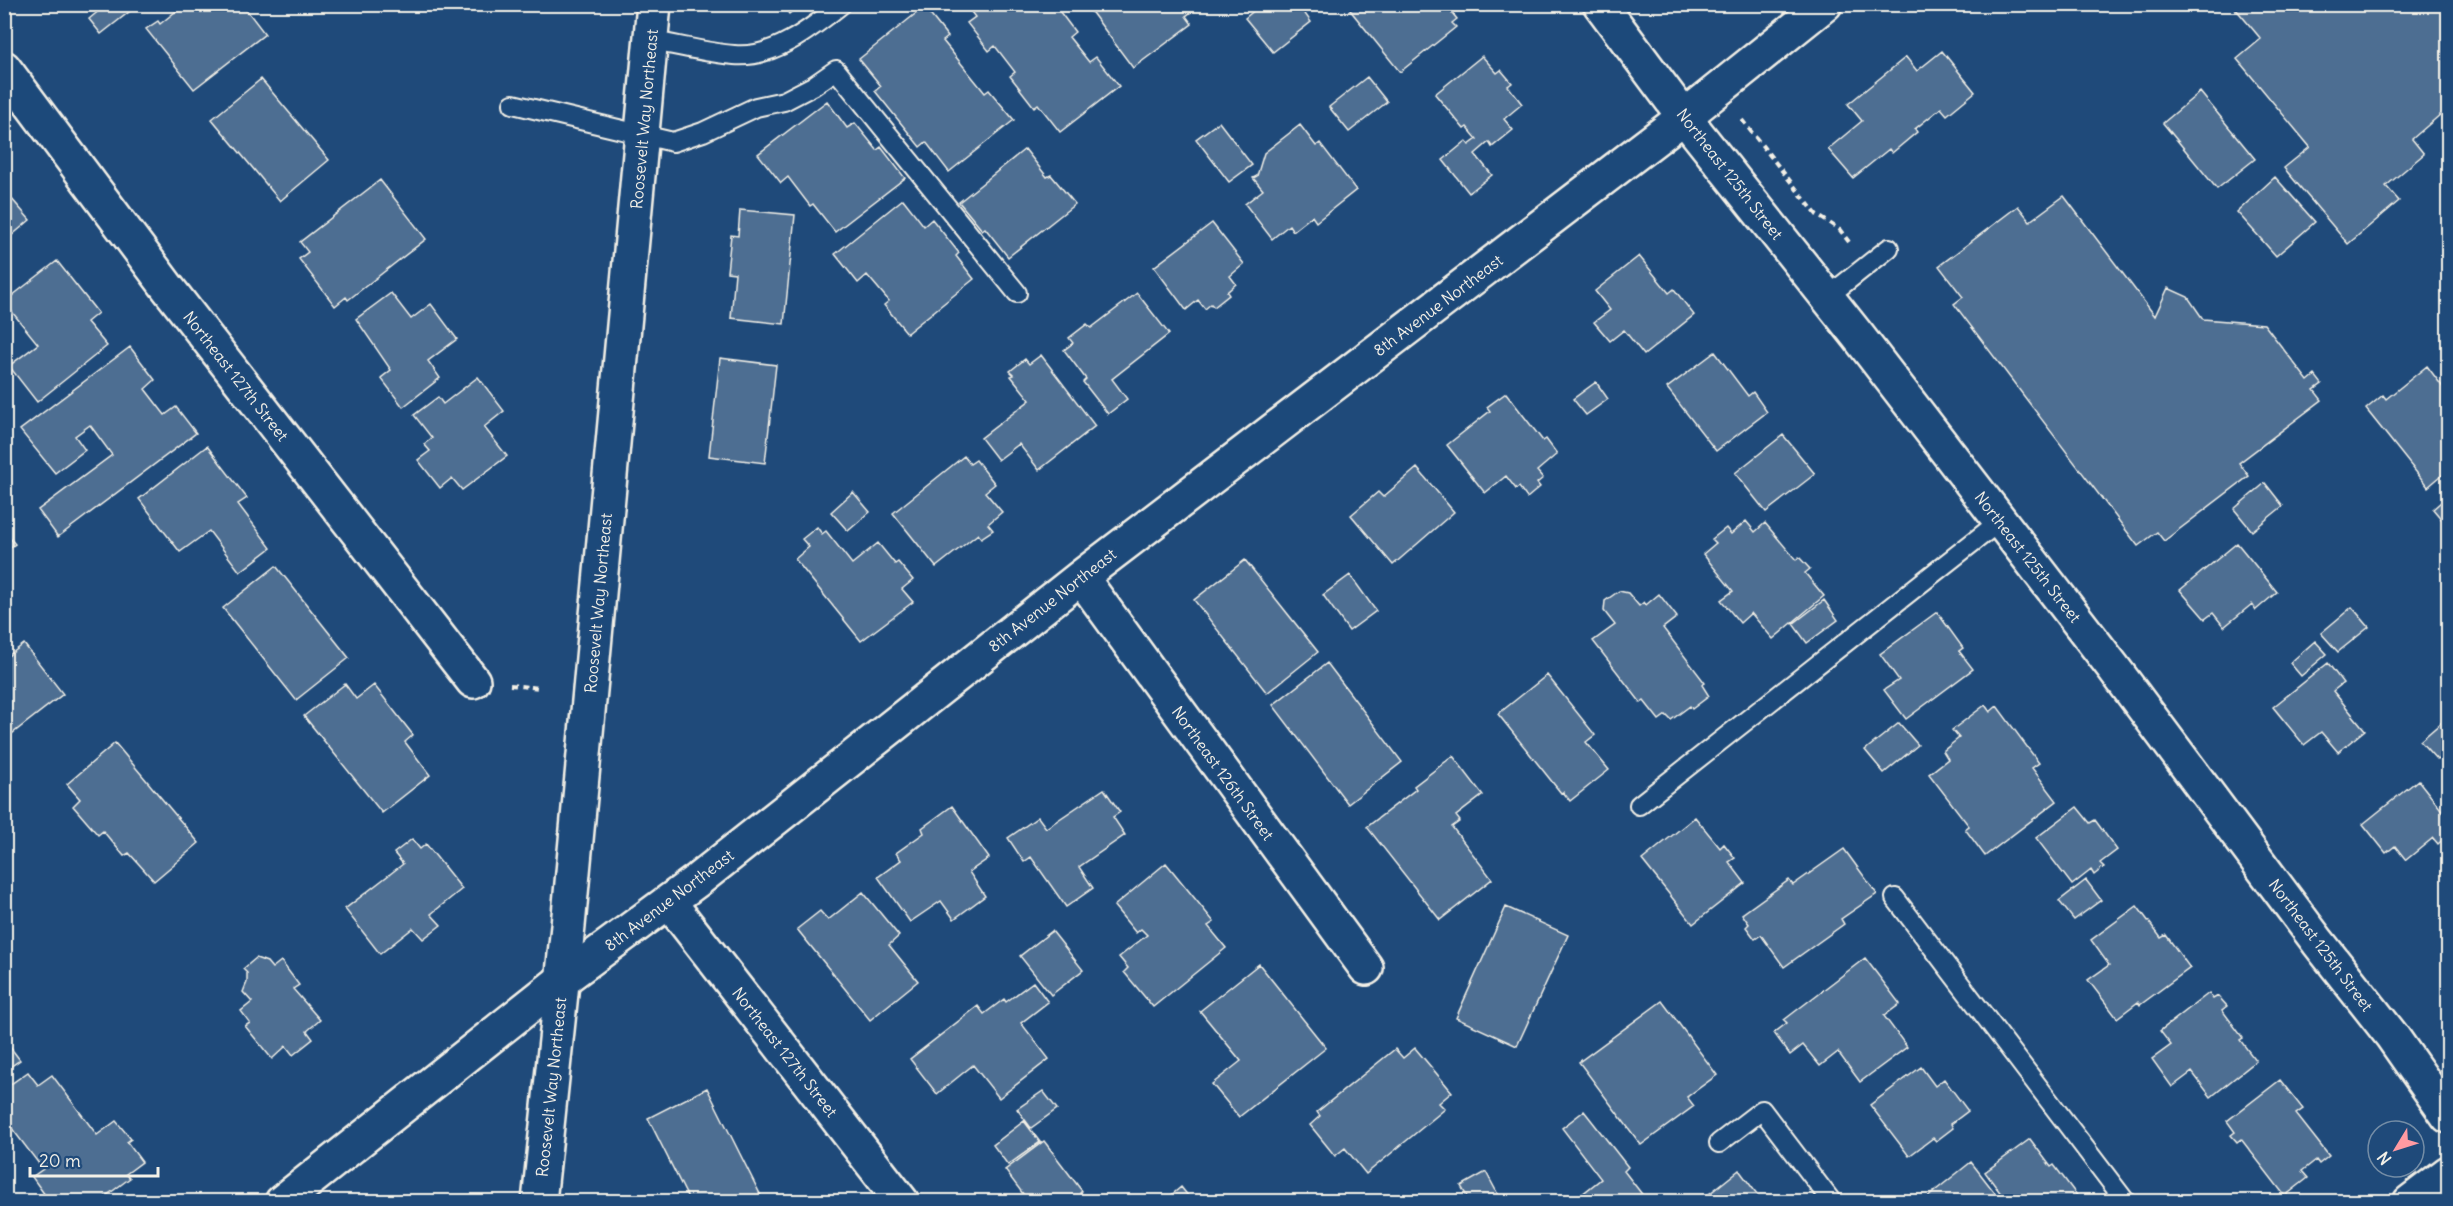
<svg xmlns="http://www.w3.org/2000/svg" width="2453" height="1206" font-family="Delius,sans-serif">
  <rect width="100%" height="100%" fill="#1f4a7a"/>
  <filter id="ink" filterUnits="userSpaceOnUse"><feTurbulence type="fractalNoise" baseFrequency=".0167" numOctaves="2"/><feDisplacementMap in="SourceGraphic" scale="12" xChannelSelector="R" yChannelSelector="G"/><feConvolveMatrix kernelMatrix="1 2 1 2 8 2 1 2 1" color-interpolation-filters="sRGB"/></filter>
  <g filter="url(#ink)">
    <!-- building -->
    <path fill="#4d6e92" stroke="#f4f1e8" stroke-width="1.5" d="M 107,4 L 132,4 L 134,8 L 101,34 L 89,19 Z
      M 185,4 L 242,4 L 265,34 L 194,89 L 146,29 L 158,21 L 160,24 Z
      M 782,4 L 801,4 L 789,14 Z
      M 965,4 L 1054,4 L 1075,32 L 1069,37 L 1089,62 L 1096,57 L 1119,86 L 1060,132 L 1038,104 L 1034,107 L 1010,76 L 1015,72 L 995,46 L 989,51 L 967,23 L 975,17 Z
      M 1097,4 L 1202,4 L 1186,16 L 1192,24 L 1133,68 L 1090,10 Z
      M 1262,4 L 1298,4 L 1311,22 L 1273,52 L 1245,18 Z
      M 1357,4 L 1445,4 L 1457,19 L 1452,23 L 1456,27 L 1400,72 L 1350,10 Z
      M 2239,4 L 2448,4 L 2448,108 L 2412,139 L 2424,154 L 2386,186 L 2399,201 L 2348,244 L 2284,168 L 2310,147 L 2237,59 L 2261,39 L 2235,8 Z
      M 924,7 L 948,37 L 943,41 L 985,93 L 989,90 L 1014,120 L 949,172 L 926,142 L 920,147 L 875,91 L 881,86 L 859,59 Z
      M 1942,51 L 1975,92 L 1947,115 L 1941,108 L 1915,129 L 1917,132 L 1892,153 L 1889,149 L 1853,178 L 1828,149 L 1862,121 L 1848,104 L 1906,57 L 1917,71 Z
      M 1482,56 L 1497,73 L 1501,70 L 1512,83 L 1508,86 L 1522,104 L 1504,119 L 1513,130 L 1492,147 L 1489,142 L 1475,154 L 1492,175 L 1469,193 L 1443,160 L 1466,141 L 1469,145 L 1477,139 L 1467,127 L 1464,129 L 1435,94 Z
      M 1367,77 L 1387,102 L 1349,132 L 1329,107 Z
      M 261,79 L 329,160 L 280,201 L 212,119 Z
      M 2200,92 L 2255,159 L 2217,189 L 2163,123 Z
      M 827,101 L 847,128 L 855,123 L 877,150 L 881,147 L 905,178 L 835,232 L 813,204 L 810,206 L 788,177 L 781,183 L 758,154 Z
      M 1219,122 L 1252,165 L 1229,182 L 1196,139 Z
      M 1300,125 L 1316,146 L 1320,143 L 1356,190 L 1316,222 L 1312,216 L 1293,231 L 1289,225 L 1272,239 L 1245,204 L 1263,190 L 1253,178 L 1257,176 L 1264,153 Z
      M 1025,149 L 1047,177 L 1051,175 L 1075,204 L 1008,257 L 985,228 L 982,230 L 959,202 Z
      M 2275,177 L 2315,222 L 2276,256 L 2237,212 Z
      M 380,180 L 426,239 L 348,300 L 346,297 L 335,306 L 299,259 L 308,252 L 300,242 Z
      M 4,190 L 30,220 L 4,242 Z
      M 2064,196 L 2155,316 L 2168,288 L 2188,297 L 2203,319 L 2264,324 L 2308,381 L 2315,375 L 2322,384 L 2314,390 L 2322,400 L 2239,463 L 2249,476 L 2164,541 L 2157,532 L 2138,546 L 1954,304 L 1963,297 L 1939,266 L 2018,206 L 2030,221 Z
      M 903,199 L 924,226 L 932,219 L 959,253 L 956,256 L 974,279 L 907,333 L 884,305 L 889,301 L 867,275 L 858,283 L 835,254 Z
      M 740,210 L 795,215 L 784,324 L 731,318 L 735,273 L 727,272 L 731,235 L 738,236 Z
      M 1212,223 L 1244,264 L 1230,276 L 1236,284 L 1227,292 L 1229,295 L 1214,307 L 1211,304 L 1205,309 L 1198,300 L 1186,310 L 1154,267 Z
      M 1639,256 L 1669,293 L 1674,289 L 1694,315 L 1644,355 L 1624,330 L 1610,341 L 1594,322 L 1610,310 L 1595,291 Z
      M 57,261 L 98,313 L 87,322 L 107,346 L 37,402 L 9,366 L 38,344 L 4,302 Z
      M 391,293 L 411,319 L 431,304 L 457,339 L 428,361 L 440,378 L 403,407 L 381,378 L 391,370 L 356,319 Z
      M 1137,293 L 1169,334 L 1112,379 L 1127,399 L 1108,414 L 1083,382 L 1086,379 L 1064,350 L 1073,343 L 1069,338 L 1087,324 L 1091,328 Z
      M 130,347 L 155,380 L 145,389 L 165,415 L 176,407 L 196,433 L 58,537 L 38,510 L 112,455 L 90,425 L 75,436 L 85,450 L 55,473 L 20,430 Z
      M 1715,352 L 1748,396 L 1753,392 L 1767,412 L 1716,451 L 1667,388 Z
      M 1041,355 L 1095,426 L 1039,470 L 1019,444 L 998,460 L 981,438 L 1030,400 L 1011,376 L 1014,375 L 1010,371 L 1025,359 L 1029,364 Z
      M 720,358 L 776,365 L 765,463 L 709,456 Z
      M 2427,366 L 2448,394 L 2448,470 L 2428,487 L 2366,409 L 2383,395 L 2386,399 Z
      M 478,377 L 504,411 L 484,427 L 507,456 L 462,490 L 452,478 L 440,488 L 418,460 L 430,451 L 424,444 L 432,438 L 414,415 L 438,397 L 443,404 Z
      M 1596,382 L 1608,399 L 1586,415 L 1573,399 Z
      M 1506,393 L 1543,441 L 1546,439 L 1557,454 L 1537,471 L 1543,478 L 1537,483 L 1540,487 L 1527,498 L 1519,487 L 1516,489 L 1506,476 L 1485,493 L 1447,445 L 1490,411 L 1487,407 Z
      M 1783,435 L 1815,474 L 1766,512 L 1735,473 Z
      M 207,446 L 247,498 L 238,504 L 271,548 L 240,572 L 209,531 L 180,552 L 139,499 Z
      M 964,456 L 970,464 L 976,460 L 995,484 L 985,492 L 1002,512 L 988,524 L 993,530 L 981,538 L 978,534 L 936,567 L 893,513 Z
      M 1417,468 L 1454,512 L 1393,565 L 1351,515 L 1378,492 L 1383,497 Z
      M 2265,483 L 2283,506 L 2252,531 L 2234,509 Z
      M 853,492 L 870,512 L 848,531 L 831,512 Z
      M 2448,496 L 2448,527 L 2433,509 Z
      M 1746,521 L 1755,532 L 1765,523 L 1796,560 L 1799,557 L 1810,569 L 1805,573 L 1824,596 L 1773,639 L 1751,613 L 1740,623 L 1721,600 L 1733,591 L 1703,554 L 1716,543 L 1712,539 L 1726,528 L 1731,534 Z
      M 817,527 L 822,534 L 826,531 L 852,564 L 878,543 L 895,564 L 898,562 L 913,580 L 902,589 L 913,602 L 861,641 L 795,559 L 809,547 L 802,539 Z
      M 4,531 L 15,544 L 4,552 Z
      M 2237,543 L 2277,592 L 2256,610 L 2252,604 L 2224,627 L 2213,613 L 2205,619 L 2180,590 Z
      M 1245,560 L 1318,652 L 1267,693 L 1194,600 Z
      M 276,566 L 349,658 L 296,700 L 223,608 Z
      M 1350,575 L 1376,611 L 1349,631 L 1323,595 Z
      M 1619,591 L 1628,593 L 1639,606 L 1644,602 L 1646,605 L 1659,594 L 1677,617 L 1663,628 L 1705,683 L 1702,685 L 1709,696 L 1692,709 L 1690,706 L 1671,720 L 1666,715 L 1659,720 L 1644,701 L 1641,703 L 1593,641 L 1615,625 L 1604,611 L 1605,601 Z
      M 1824,600 L 1838,620 L 1807,643 L 1793,624 Z
      M 2352,607 L 2369,627 L 2338,652 L 2321,633 Z
      M 1937,612 L 1963,648 L 1959,651 L 1973,669 L 1906,719 L 1884,690 L 1899,680 L 1880,654 Z
      M 2315,641 L 2327,654 L 2301,676 L 2290,663 Z
      M 24,644 L 63,694 L 4,740 L 4,659 Z
      M 1327,663 L 1402,762 L 1348,804 L 1273,705 Z
      M 2328,663 L 2343,683 L 2333,691 L 2365,730 L 2338,752 L 2321,732 L 2304,745 L 2273,707 Z
      M 1547,675 L 1595,735 L 1586,742 L 1609,770 L 1570,801 L 1563,792 L 1561,793 L 1498,714 Z
      M 345,684 L 356,699 L 374,685 L 413,735 L 405,742 L 430,775 L 382,813 L 304,716 Z
      M 1985,705 L 1990,712 L 1997,706 L 2039,763 L 2032,768 L 2057,801 L 1985,856 L 1965,829 L 1969,826 L 1929,774 L 1948,759 L 1943,751 L 1959,738 L 1952,730 Z
      M 2448,717 L 2448,751 L 2437,760 L 2420,741 Z
      M 1899,723 L 1918,745 L 1884,773 L 1865,750 Z
      M 115,743 L 199,843 L 154,881 L 129,853 L 124,856 L 103,831 L 98,835 L 73,806 L 80,799 L 67,784 Z
      M 1453,756 L 1483,795 L 1456,816 L 1460,821 L 1452,827 L 1492,879 L 1440,920 L 1367,827 L 1416,789 L 1414,786 Z
      M 2418,780 L 2448,818 L 2448,835 L 2438,844 L 2433,838 L 2406,860 L 2395,846 L 2386,853 L 2363,824 Z
      M 1104,789 L 1120,812 L 1113,817 L 1125,835 L 1079,867 L 1093,888 L 1066,907 L 1031,857 L 1024,862 L 1008,838 L 1038,817 L 1046,828 Z
      M 952,806 L 989,858 L 969,872 L 985,896 L 954,919 L 941,901 L 910,922 L 878,877 L 901,860 L 896,853 L 924,833 L 922,828 Z
      M 2077,807 L 2090,823 L 2095,820 L 2117,850 L 2100,863 L 2104,867 L 2094,875 L 2091,870 L 2072,885 L 2036,838 Z
      M 1695,817 L 1720,848 L 1724,844 L 1735,858 L 1729,862 L 1745,883 L 1693,924 L 1642,860 Z
      M 412,839 L 420,849 L 426,844 L 462,889 L 431,914 L 441,925 L 423,939 L 413,928 L 380,954 L 345,909 L 403,864 L 394,853 Z
      M 1844,849 L 1877,894 L 1841,919 L 1844,924 L 1784,967 L 1761,935 L 1755,939 L 1746,927 L 1749,924 L 1742,914 L 1789,880 L 1793,885 Z
      M 1166,863 L 1214,922 L 1208,926 L 1226,948 L 1153,1007 L 1124,972 L 1128,968 L 1119,957 L 1147,935 L 1141,929 L 1136,933 L 1114,906 Z
      M 2086,880 L 2101,900 L 2074,920 L 2059,901 Z
      M 863,892 L 899,936 L 889,945 L 918,981 L 870,1020 L 797,929 L 820,911 L 828,920 Z
      M 2137,906 L 2161,938 L 2166,935 L 2190,968 L 2140,1005 L 2138,1002 L 2117,1018 L 2088,980 L 2109,965 L 2091,940 Z
      M 1506,907 L 1568,935 L 1517,1046 L 1456,1018 Z
      M 1052,931 L 1083,970 L 1051,995 L 1020,956 Z
      M 256,958 L 267,962 L 272,968 L 281,961 L 299,985 L 293,989 L 320,1020 L 307,1031 L 313,1039 L 293,1055 L 286,1046 L 272,1059 L 245,1026 L 250,1023 L 241,1011 L 252,1002 L 243,992 L 247,982 L 247,973 L 243,969 Z
      M 1865,958 L 1900,1004 L 1884,1016 L 1907,1047 L 1860,1082 L 1838,1052 L 1820,1066 L 1803,1045 L 1790,1055 L 1774,1033 L 1787,1023 L 1784,1020 Z
      M 1259,964 L 1326,1048 L 1239,1117 L 1212,1084 L 1241,1061 L 1200,1011 Z
      M 1033,982 L 1048,1002 L 1021,1023 L 1049,1059 L 999,1098 L 973,1065 L 937,1094 L 910,1059 L 978,1006 L 984,1014 L 1004,999 L 1006,1002 Z
      M 2209,993 L 2213,999 L 2218,996 L 2227,1006 L 2222,1010 L 2243,1038 L 2240,1040 L 2256,1061 L 2211,1097 L 2192,1072 L 2172,1087 L 2152,1059 L 2171,1045 L 2160,1031 Z
      M 1662,1001 L 1717,1075 L 1687,1097 L 1694,1106 L 1641,1145 L 1579,1062 Z
      M 4,1039 L 20,1060 L 4,1071 Z
      M 1415,1048 L 1452,1092 L 1439,1103 L 1445,1109 L 1366,1174 L 1345,1148 L 1335,1156 L 1310,1125 L 1320,1116 L 1317,1112 L 1395,1049 L 1403,1058 Z
      M 1921,1067 L 1935,1086 L 1944,1079 L 1968,1111 L 1951,1124 L 1953,1128 L 1936,1141 L 1933,1138 L 1909,1156 L 1870,1105 Z
      M 28,1072 L 38,1085 L 52,1075 L 97,1135 L 116,1121 L 131,1139 L 127,1142 L 142,1162 L 126,1174 L 130,1178 L 98,1202 L 50,1202 L 32,1177 L 43,1169 L 4,1118 L 4,1089 Z
      M 2280,1080 L 2303,1109 L 2296,1114 L 2329,1156 L 2319,1164 L 2316,1160 L 2302,1171 L 2308,1178 L 2285,1196 L 2241,1139 L 2237,1142 L 2231,1135 L 2235,1132 L 2227,1121 Z
      M 707,1088 L 764,1202 L 690,1202 L 648,1118 Z
      M 1043,1091 L 1057,1109 L 1031,1128 L 1017,1109 Z
      M 1584,1111 L 1628,1167 L 1624,1171 L 1648,1202 L 1572,1202 L 1601,1179 L 1562,1128 Z
      M 1024,1121 L 1040,1142 L 1008,1165 L 993,1145 Z
      M 2030,1139 L 2051,1167 L 2054,1165 L 2082,1202 L 2007,1202 L 1985,1172 Z
      M 1044,1141 L 1082,1191 L 1080,1193 L 1087,1202 L 1029,1202 L 1005,1170 Z
      M 1971,1162 L 2002,1202 L 1923,1202 L 1936,1190 Z
      M 1739,1170 L 1763,1202 L 1699,1202 Z
      M 1486,1172 L 1502,1202 L 1470,1202 L 1461,1186 Z
      M 1181,1187 L 1193,1202 L 1163,1202 Z
      M 1782,1194 L 1788,1202 L 1772,1202 Z"/>
    <g fill="none" stroke-linecap="round" stroke-linejoin="round">
      <!-- lane casing -->
      <g stroke="#f4f1e8" stroke-width="22">
        <path id="lane" d="M 651,41 C 678,45 707,53 734,55 C 774,59 813,27 842,4
          M 513,104 L 673,142 L 703,132 L 756,107 L 784,101 L 813,86 L 836,70 L 1017,293
          M 1827,297 L 1889,248
          M 1639,805 L 2000,521
          M 1895,898 L 2126,1202
          M 1719,1143 L 1762,1110 L 1832,1202"/>
      </g>
      <!-- street casing -->
      <g stroke="#f4f1e8" stroke-width="38">
        <path id="street" d="M 4,68 L 168,288 L 473,681
          M 1081,577 L 1366,968
          M 669,902 L 902,1202
          M 282,1202 L 562,980 L 699,879 L 1081,577 L 1684,117 L 1825,4"/>
      </g>
      <!-- secondary casing -->
      <g stroke="#f4f1e8" stroke-width="38">
        <path id="secondary" d="M 1600,4 L 1684,117 L 1858,336 L 2113,667 L 2318,942 L 2392,1036 L 2448,1116
          M 539,1202 L 568,926 L 654,4
          M 2410,1202 L 2448,1173"/>
      </g>
      <!-- path -->
      <path stroke="#f4f1e8" stroke-width="4" stroke-dasharray="6 4.5" stroke-linecap="butt" d="M 1742,120 L 1817,215 L 1840,230 L 1849,242
        M 510,685 L 540,688"/>
      <!-- lane -->
      <use href="#lane" stroke="#1f4a7a" stroke-width="18"/>
      <!-- street -->
      <use href="#street" stroke="#1f4a7a" stroke-width="33"/>
      <!-- secondary -->
      <use href="#secondary" stroke="#1f4a7a" stroke-width="33"/>
    </g>
  </g>
  <g text-anchor="middle" stroke-width="5" stroke-linejoin="round" paint-order="stroke">
    <!-- street labels -->
    <g font-size="16" fill="#f4f1e8" stroke="#1f4a7a">
      <text transform="translate(644 119) rotate(-85)" y="6">Roosevelt Way Northeast</text>
      <text transform="translate(1730 174) rotate(52)" y="6">Northeast 125th Street</text>
      <text transform="translate(1438 305) rotate(-37)" y="6">8th Avenue Northeast</text>
      <text transform="translate(236 376) rotate(52)" y="6">Northeast 127th Street</text>
      <text transform="translate(2028 557) rotate(52)" y="6">Northeast 125th Street</text>
      <text transform="translate(1052 600) rotate(-38)" y="6">8th Avenue Northeast</text>
      <text transform="translate(598 603) rotate(-85)" y="6">Roosevelt Way Northeast</text>
      <text transform="translate(1223 773) rotate(54)" y="6">Northeast 126th Street</text>
      <text transform="translate(669 900) rotate(-37)" y="6">8th Avenue Northeast</text>
      <text transform="translate(2321 945) rotate(53)" y="6">Northeast 125th Street</text>
      <text transform="translate(785 1052) rotate(52)" y="6">Northeast 127th Street</text>
      <text transform="translate(551 1087) rotate(-84)" y="6">Roosevelt Way Northeast</text>
    </g>
  </g>
  <!-- margin -->
  <rect width="2453" height="1206" fill="none" stroke="#1f4a7a" stroke-width="24"/>
  <rect x="12" y="12" width="2429" height="1182" fill="none" stroke="#f4f1e8" stroke-width="2" filter="url(#ink)"/>
  <!-- north arrow -->
  <g transform="translate(2396 1149) rotate(232)"><circle r="28" fill="#1f4a7a" stroke="#748da6" stroke-width="1.5"/>
  <path d="M0-4.5L10 22L0 15L-10 22Z" fill="#ff9aa2"/>
  <text y="-9" font-size="16" font-weight="bold" text-anchor="middle" fill="#f4f1e8">N</text>
  </g>
  <!-- scale -->
  <path d="M30 1167v9h128v-9" fill="none" stroke="#f4f1e8" stroke-width="3"/>
  <text x="39" y="1167" font-size="18" fill="#f4f1e8" stroke="#1f4a7a" stroke-width="4.5" paint-order="stroke">20 m</text>
</svg>
